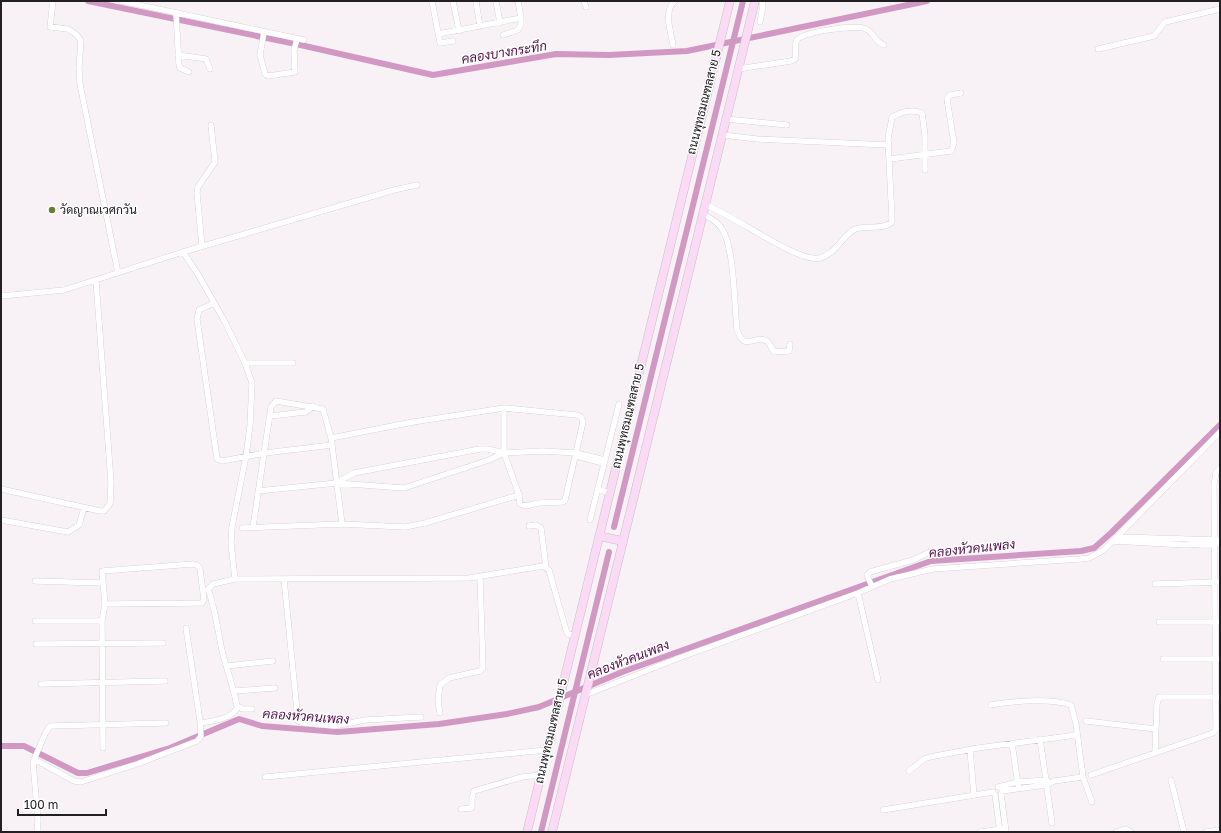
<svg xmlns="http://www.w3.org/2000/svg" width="1221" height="833" font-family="'Golos Text',Sarabun,sans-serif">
  <rect width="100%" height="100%" fill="#f8f2f7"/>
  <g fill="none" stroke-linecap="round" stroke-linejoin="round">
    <!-- canal -->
    <path stroke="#d298c4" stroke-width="6" d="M 88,1 L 296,44 L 433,75 L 556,54 L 609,55 L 687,51 L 927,1
      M 614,527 L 743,1
      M 1,746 L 24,746 L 78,773 L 87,773 L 170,748 L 239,719 L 262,726 L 338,732 L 439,724 L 507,714 L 539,707 L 622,672 L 931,561 L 1081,551 L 1094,548 L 1111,533 L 1220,425
      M 541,832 L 609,552"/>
    <!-- minor casing -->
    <g stroke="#c6c0c4" stroke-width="6">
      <path id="minor" d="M 53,1 L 50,27 L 68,29 L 77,35 L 81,41 L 79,67 L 80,84 L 118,273
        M 121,1 L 304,40
        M 432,1 L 440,43 L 453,41
        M 453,1 L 459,31
        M 476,1 L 480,27
        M 496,1 L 500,23
        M 584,1 L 586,7
        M 176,13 L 179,65 L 180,68 L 189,72
        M 760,22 L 763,6 L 762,1
        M 264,32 L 260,55 L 265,74 L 268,76 L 295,72 L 294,50 L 297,39
        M 438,34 L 521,18 L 518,1
        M 503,35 L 518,30 L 521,24 L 521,18
        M 673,45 C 671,32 663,10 675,1
        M 1098,49 L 1154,36 L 1165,22 L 1220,9
        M 178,55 L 206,59 L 210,69
        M 738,69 L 791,61 L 795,59 C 796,53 794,45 797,40 C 802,32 857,24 866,29 C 875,33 873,41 884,45
        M 726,119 L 787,125
        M 722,135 L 757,139 L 888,145
        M 890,159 L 951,151 L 954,143 L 947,99 L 950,95 L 961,93
        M 705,205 C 731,213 799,264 820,258 C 836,254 842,236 855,229 C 866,225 881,230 891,223 L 892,219 L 888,139 L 892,117 C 901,112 912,109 922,113 L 925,135 L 925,170
        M 702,214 C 709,217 715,220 720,226 C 735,244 734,305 737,330 C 746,353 753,334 767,341 C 770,343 771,348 774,352 L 789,351 L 790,344
        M 202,246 L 197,193 L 198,187 L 215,162 L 211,125
        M 183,252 L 199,276 L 225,322 L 245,363 L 252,383 L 250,426 L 246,456 L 232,527 L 231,543 L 235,579
        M 1,296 L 64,290 L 183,252 L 394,190 L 417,185
        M 214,303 L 199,310 L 197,319 L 217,459 L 222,461 L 265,453 L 332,445 L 342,524
        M 245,363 L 293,363
        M 270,416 L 306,412 L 313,406
        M 332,445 L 331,438 L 413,422 L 504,408 L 577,415 L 581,417 L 583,422 L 565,500 L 563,502 L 538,503 L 526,506 L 520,504 L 519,495 L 504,453 L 504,408
        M 576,456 L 603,463
        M 336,483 L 354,473 L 480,449 L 488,449 L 504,453 L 542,451 L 576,453 L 605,460
        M 1,489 L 100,511 L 104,511 L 110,504 L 111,482 L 96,281
        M 597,489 L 610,493
        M 258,491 L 336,483 L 404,488 L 489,460 L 504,453
        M 1,520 L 68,532 L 79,525 L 84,508
        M 590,520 L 619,404
        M 529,526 L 536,525 L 541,528 L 546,567
        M 253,527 L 271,407 L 276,401 L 323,409 L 331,438
        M 242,528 L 342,524 L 405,527 L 425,523 L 519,495
        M 1118,537 L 1220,540
        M 1114,541 L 1185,545 L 1220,543
        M 284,579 L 298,721 L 303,723 L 335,726 L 365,720 L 421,717
        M 35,581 L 102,583
        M 1155,584 L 1220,582
        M 872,587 L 867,575 L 870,572 L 913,560 L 930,552
        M 858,593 L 878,680
        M 35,621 L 102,621
        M 1159,622 L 1220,622
        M 36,644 L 163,643
        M 1163,659 L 1220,659
        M 227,666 L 273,661
        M 41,684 L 165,681
        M 234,691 L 275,688
        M 585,695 L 676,659 L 858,593 L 890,579 L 933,569 L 1080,559 L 1089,558 L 1104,550 L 1220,432
        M 991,705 C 1013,701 1051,698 1071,705 L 1076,724 L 1083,777 L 1092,802
        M 252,709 L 243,709 L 237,706 C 234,689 228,673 223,655 C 218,633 216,611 208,589 L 213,584 L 235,579 L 469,578 L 543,566 L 549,570 L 566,630 L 568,634 L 573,635
        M 440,713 L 438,701 L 440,685 L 449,678 L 480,671 L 483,668 L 480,577
        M 1086,721 L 1155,729
        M 200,723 C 213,721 232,719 238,707
        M 1040,739 L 1052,823
        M 1012,743 L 1018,785
        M 103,748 L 102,621 L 105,604 L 102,571 L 193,564 L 197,565 L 200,569 L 204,600 L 202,603 L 105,604
        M 970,750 L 974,795
        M 1155,752 L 1157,704 L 1159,697 L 1220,697
        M 34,759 L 74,781 L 81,782 L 137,764 L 197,741 L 201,736 L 200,721 L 186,628
        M 909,771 L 924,759 L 930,757 L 978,748 L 1077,735
        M 1091,775 L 1213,733 L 1216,730 L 1214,485 L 1216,472 L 1220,468
        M 265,777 L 546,750
        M 1171,780 L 1184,832
        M 998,787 L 1018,782 L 1047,780
        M 1002,791 L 1046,785 L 1054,781 L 1083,777
        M 1001,794 L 1006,832
        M 995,795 L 1000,832
        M 461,809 L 472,808 L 472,798 L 474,791 L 522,777 L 540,775
        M 883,810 L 993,792
        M 37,832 L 38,819 L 33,762 L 45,734 L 50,726 L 166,723
        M 980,832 L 1002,829
        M 1116,832 L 1125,829 L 1131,832
        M 1206,832 L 1220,830"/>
    </g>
    <!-- secondary casing -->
    <g stroke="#c6c0c4" stroke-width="9">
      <path id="secondary" d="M 599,536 L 622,541
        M 527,832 L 730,1
        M 552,832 L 755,1"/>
    </g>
    <!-- minor -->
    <use href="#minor" stroke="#fff" stroke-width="5.5"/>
    <!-- secondary -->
    <use href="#secondary" stroke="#fadaf4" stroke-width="8"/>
  </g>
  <!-- markers -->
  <circle fill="#667f32" stroke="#fff" stroke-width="1.5" cx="52" cy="210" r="4"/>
  <g text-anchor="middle" stroke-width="3" stroke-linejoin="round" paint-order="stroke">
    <!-- street labels -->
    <g font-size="12" fill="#222022" stroke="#fff">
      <text transform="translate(704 102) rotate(-76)" y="4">ถนนพุทธมณฑลสาย 5</text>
      <text transform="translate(628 416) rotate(-77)" y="4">ถนนพุทธมณฑลสาย 5</text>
      <text transform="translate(551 731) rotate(-77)" y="4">ถนนพุทธมณฑลสาย 5</text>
    </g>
    <!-- poi labels -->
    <g font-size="12" fill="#222022" stroke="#fff" text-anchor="start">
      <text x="60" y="214">วัดญาณเวศกวัน</text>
    </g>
    <!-- water labels -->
    <g font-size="13" font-style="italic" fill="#55114b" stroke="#fff">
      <text transform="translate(504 52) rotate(-9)" y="5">คลองบางกระทึก</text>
      <text transform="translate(972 548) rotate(-6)" y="5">คลองหัวคนเพลง</text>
      <text transform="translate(628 659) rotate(-21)" y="5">คลองหัวคนเพลง</text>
      <text transform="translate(306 716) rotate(4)" y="5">คลองหัวคนเพลง</text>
    </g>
  </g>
  <!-- border -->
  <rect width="1221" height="833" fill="none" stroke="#222022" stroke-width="4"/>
  <!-- scale -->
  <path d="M18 809v6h88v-6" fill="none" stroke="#222022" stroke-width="2"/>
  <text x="24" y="809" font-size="12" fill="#222022" stroke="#ffffff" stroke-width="3" paint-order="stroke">100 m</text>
</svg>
